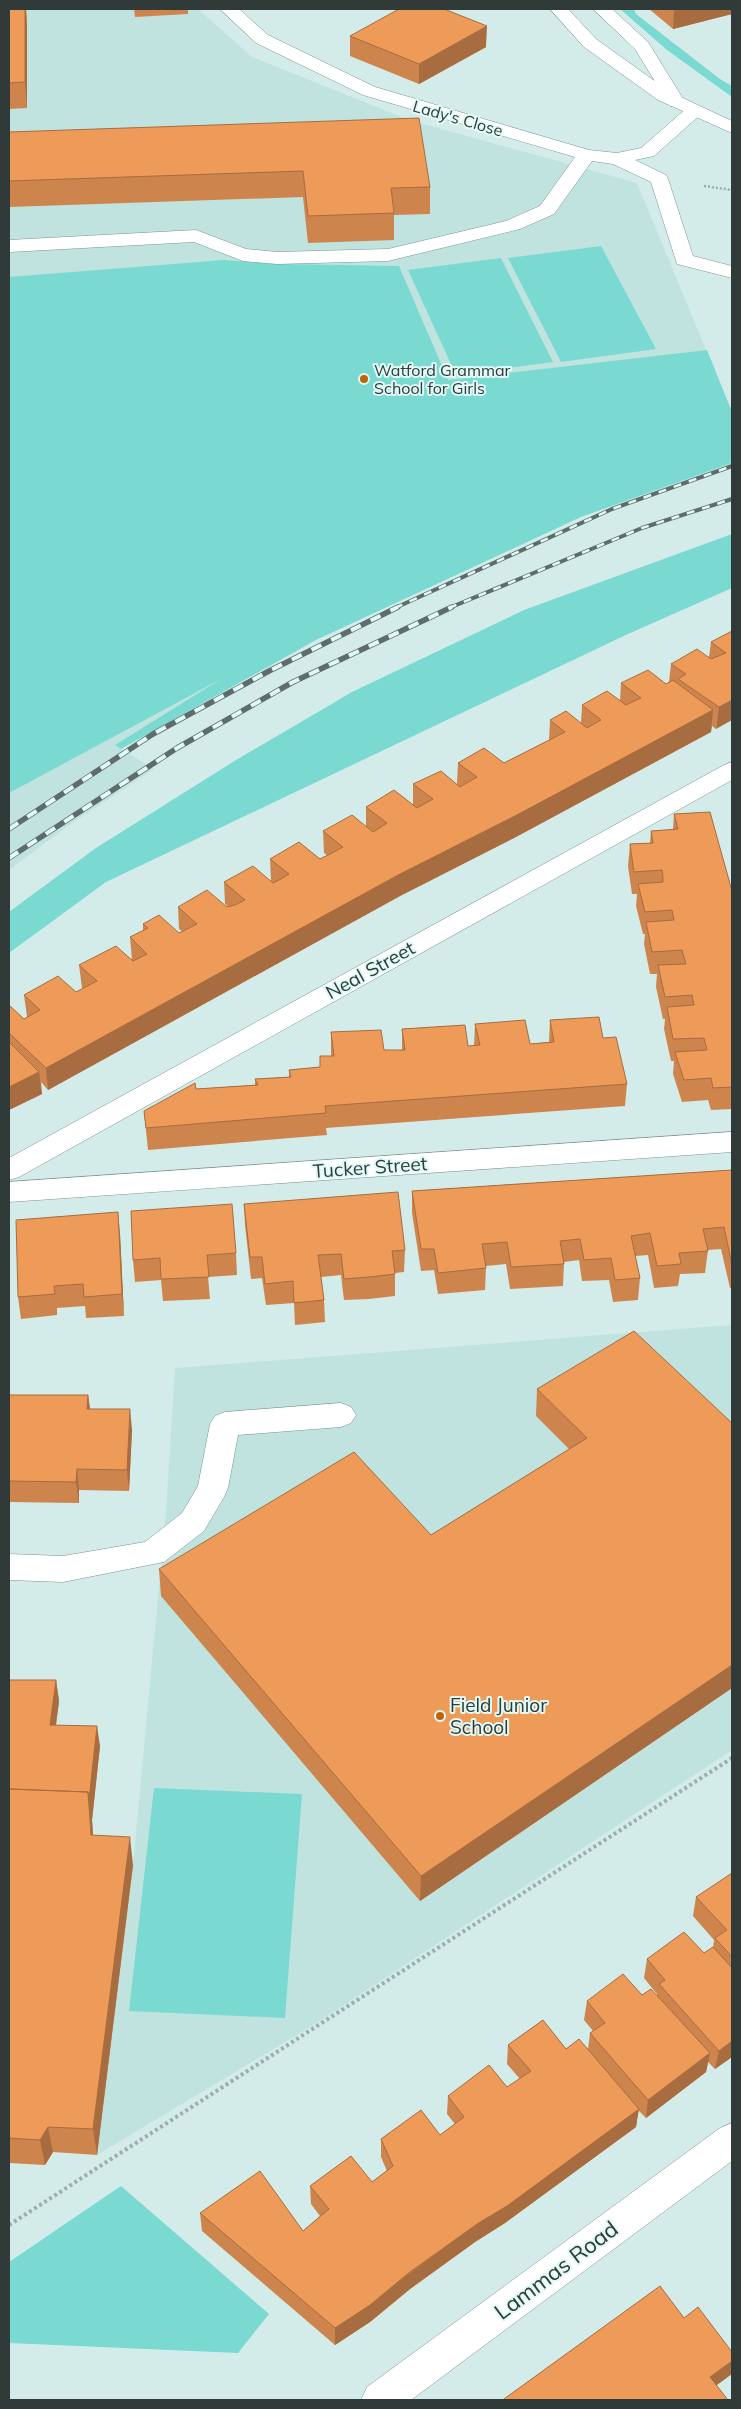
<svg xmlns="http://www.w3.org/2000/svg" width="741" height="2409" font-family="Mulish,sans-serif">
  <rect width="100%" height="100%" fill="#d3ece9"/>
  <!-- built -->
  <path fill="#c0e3df" d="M 9,9 L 198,9 L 252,57 L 409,120 L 637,183 L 730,408 L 115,745 L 154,769 L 72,823 L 9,870 Z
    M 732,1325 L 732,1750 L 315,2024 L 97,2155 L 133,1865 L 166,1512 L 175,1368 Z"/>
  <!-- green -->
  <path fill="#7adad1" d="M 620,9 L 634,9 L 636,14 L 720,79 L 732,86 L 732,97 L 667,50 Z
    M 601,246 L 656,349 L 561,362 L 508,258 Z
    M 501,258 L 553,362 L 456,375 L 408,270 Z
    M 224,260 L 284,264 L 399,266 L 448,380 L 707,350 L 730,407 L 732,408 L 732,463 L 581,517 L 316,640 L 121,749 L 115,745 L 221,679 L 9,793 L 9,277 Z
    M 732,534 L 732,588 L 628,634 L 106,882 L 9,953 L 9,912 L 17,906 L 96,848 L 236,760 L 352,692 L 524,610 Z
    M 154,1788 L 302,1794 L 285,2018 L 129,2011 Z
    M 121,2186 L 269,2314 L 238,2353 L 9,2343 L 9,2262 Z"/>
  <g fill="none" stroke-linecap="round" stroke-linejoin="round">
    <!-- minor casing -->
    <g stroke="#7c9491" stroke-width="1">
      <path id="minor" d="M 220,9 L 239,9 L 268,35 L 375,87 L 589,150 L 617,153 L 641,148 L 688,107 L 700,107 L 703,111 L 700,115 L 654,156 L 635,160 L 666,175 L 668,179 L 693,256 L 732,266 L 732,278 L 677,264 L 651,182 L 613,164 L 592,161 L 554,214 L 520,229 L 388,261 L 277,264 L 243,261 L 194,242 L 9,252 L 9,240 L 196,230 L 246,249 L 277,252 L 388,249 L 506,221 L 540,206 L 575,157 L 363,95 L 256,43 Z
        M 593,9 L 612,9 L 648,42 L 685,102 L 682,106 L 670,106 L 635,49 Z
        M 732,762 L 732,780 L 19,1177 L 9,1180 L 9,1158 L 724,765 Z
        M 732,1132 L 732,1152 L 9,1202 L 9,1182 Z
        M 341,1403 L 351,1407 L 356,1415 L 351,1423 L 341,1427 L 238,1435 L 228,1488 L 224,1497 L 204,1531 L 164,1562 L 63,1582 L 9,1580 L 9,1554 L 63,1556 L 145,1542 L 182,1513 L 198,1486 L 210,1424 L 215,1416 L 225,1412 Z
        M 732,2123 L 732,2161 L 411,2400 L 361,2400 L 367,2387 L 720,2128 Z"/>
    </g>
    <!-- major casing -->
    <g stroke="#7c9491" stroke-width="1">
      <path id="major" d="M 550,9 L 568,9 L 596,39 L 670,92 L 732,121 L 732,133 L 658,100 L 584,47 Z"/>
    </g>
    <!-- path-far1 -->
    <path stroke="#9bafac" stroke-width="2.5" stroke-dasharray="2 2" stroke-linecap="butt" d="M 704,186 L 732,190"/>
    <!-- path -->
    <path stroke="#9bafac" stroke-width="4" stroke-dasharray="3 3" stroke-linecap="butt" d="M 9,2225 L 732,1758"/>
    <!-- minor -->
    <use href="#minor" fill="#fff" fill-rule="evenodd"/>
    <!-- major -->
    <use href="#major" fill="#fff" fill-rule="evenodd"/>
    <!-- rail-far1 casing -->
    <g stroke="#5e6c6b" stroke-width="4">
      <path id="rail-far1" d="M 395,608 L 612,509 L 732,466
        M 449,608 L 642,528 L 732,499"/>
    </g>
    <!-- rail casing -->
    <g stroke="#5e6c6b" stroke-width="5.5">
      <path id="rail" d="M 9,829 L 153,734 L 269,671 L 398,607
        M 9,858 L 177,748 L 293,682 L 452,607"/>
    </g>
    <!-- rail-far1 -->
    <use href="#rail-far1" stroke="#e0faf6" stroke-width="2.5" stroke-dasharray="8" stroke-linecap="butt"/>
    <!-- rail -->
    <use href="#rail" stroke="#e0faf6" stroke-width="4" stroke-dasharray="11" stroke-linecap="butt"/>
  </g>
  <!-- wall -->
  <path fill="#cd854d" d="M 9,9 L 26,9 L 27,26 L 27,108 L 9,109 Z
    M 134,9 L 188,9 L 188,14 L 135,17 Z
    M 649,9 L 732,9 L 732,14 L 673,29 Z
    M 350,36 L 486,47 L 419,84 L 350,56 Z
    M 9,132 L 430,187 L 430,214 L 394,215 L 394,240 L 308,243 L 303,197 L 9,207 Z
    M 732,631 L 716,729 L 712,726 L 711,732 L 514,838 L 400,896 L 48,1090 L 41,1082 L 42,1094 L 9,1110 L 9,1005 L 24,1019 L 27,1017 L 24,995 L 76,992 L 83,989 L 82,988 L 79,965 L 132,960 L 130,937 L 143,931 L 143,924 L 179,933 L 182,931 L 179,929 L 178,907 L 229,907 L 225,904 L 224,882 L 273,883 L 271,881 L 270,859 L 320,859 L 327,855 L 324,853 L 323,831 L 366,827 L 366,807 L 413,804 L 413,784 L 457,784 L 458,763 L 504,763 L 549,740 L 550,720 L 581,723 L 582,705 L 620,701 L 621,683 L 666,684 L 669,682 L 671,664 L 709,657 L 711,642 Z
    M 674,814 L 732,891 L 732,1109 L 711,1110 L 708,1100 L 682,1102 L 673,1074 L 674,1061 L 671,1061 L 664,1029 L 665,1019 L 663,1019 L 656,987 L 657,974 L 650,974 L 644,944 L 645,934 L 643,934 L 636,906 L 637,894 L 632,894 L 628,866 L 630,844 L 650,843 L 651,831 L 673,830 Z
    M 550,1020 L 603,1038 L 627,1084 L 625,1106 L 326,1128 L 327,1135 L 148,1150 L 144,1111 L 196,1089 L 255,1085 L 255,1079 L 289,1077 L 289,1070 L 320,1067 L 331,1056 L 331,1032 L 384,1050 L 402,1050 L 402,1029 L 468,1046 L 474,1046 L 475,1024 L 530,1044 L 549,1042 Z
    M 732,1170 L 732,1288 L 730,1288 L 721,1249 L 708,1250 L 705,1273 L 680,1274 L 678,1286 L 654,1288 L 648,1255 L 635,1256 L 640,1278 L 638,1300 L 613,1302 L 609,1280 L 582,1281 L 579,1260 L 564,1262 L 563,1286 L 510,1289 L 506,1264 L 486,1266 L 485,1290 L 438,1294 L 434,1270 L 421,1271 L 412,1213 L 412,1191 Z
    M 244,1204 L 405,1250 L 404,1272 L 395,1273 L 395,1296 L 369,1299 L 344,1300 L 341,1275 L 321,1277 L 324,1300 L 325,1322 L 295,1325 L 294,1303 L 266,1305 L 262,1278 L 251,1279 L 245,1225 Z
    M 120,1234 L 124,1316 L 86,1318 L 85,1306 L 57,1308 L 57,1315 L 21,1319 L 18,1297 Z
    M 236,1253 L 237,1275 L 208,1277 L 210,1299 L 163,1301 L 161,1280 L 135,1282 L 133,1260 Z
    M 537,1389 L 732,1423 L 732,1688 L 420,1901 L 161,1596 L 159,1569 L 431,1535 L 569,1449 L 536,1416 Z
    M 9,1395 L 88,1395 L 90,1409 L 132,1430 L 129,1491 L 79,1490 L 79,1503 L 9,1502 Z
    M 9,1680 L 56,1680 L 59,1701 L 56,1725 L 100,1746 L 92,1820 L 93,1835 L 133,1865 L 97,2155 L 53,2152 L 45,2165 L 9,2163 Z
    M 732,1874 L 732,2057 L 715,2069 L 708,2062 L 706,2072 L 646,2118 L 638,2110 L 636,2127 L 505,2223 L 475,2242 L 410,2289 L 370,2322 L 335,2345 L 202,2231 L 200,2213 L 303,2231 L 320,2216 L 311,2204 L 310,2186 L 372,2182 L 387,2171 L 381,2157 L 381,2139 L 440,2135 L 455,2124 L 447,2114 L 448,2096 L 507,2087 L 520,2079 L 507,2064 L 508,2045 L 588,2049 L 590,2033 L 593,2031 L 584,2020 L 587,2001 L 642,1995 L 657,1996 L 657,1994 L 644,1978 L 647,1959 L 704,1953 L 713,1947 L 714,1940 L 693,1916 L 696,1897 Z"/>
  <!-- shaded-wall -->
  <path fill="#a76c3f" d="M 25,9 L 26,9 L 27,26 L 27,108 L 25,82 Z
    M 674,9 L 732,9 L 732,14 L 673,29 Z
    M 487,26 L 486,47 L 419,84 L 419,64 Z
    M 732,700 L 732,720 L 716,729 L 719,707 Z
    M 713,710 L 711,732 L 514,838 L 400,896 L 48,1090 L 46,1068 L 400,874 Z
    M 39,1072 L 42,1094 L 9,1110 L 9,1087 Z
    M 118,1212 L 120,1234 L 124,1316 L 122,1294 Z
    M 88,1395 L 91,1416 L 87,1409 Z
    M 130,1409 L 132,1430 L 129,1491 L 127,1470 Z
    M 77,1469 L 79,1490 L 79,1503 L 76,1482 Z
    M 732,1665 L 732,1688 L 420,1901 L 421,1876 Z
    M 56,1680 L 59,1701 L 53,1746 L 50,1725 Z
    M 97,1726 L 100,1746 L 92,1820 L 95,1863 L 91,1835 L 88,1792 Z
    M 130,1837 L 133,1865 L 97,2155 L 93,2129 Z
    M 732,2041 L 732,2057 L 715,2069 L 719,2051 Z
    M 710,2053 L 706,2072 L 646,2118 L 648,2100 Z
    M 639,2109 L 636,2127 L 505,2223 L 475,2242 L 410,2289 L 370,2322 L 335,2345 L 335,2328 L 477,2224 Z
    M 48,2127 L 53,2152 L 45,2165 L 40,2140 Z
    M 732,2361 L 732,2374 L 706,2393 L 710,2377 Z"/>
  <!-- building -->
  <path fill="#ee9b5a" stroke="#a76c3f" d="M 9,9 L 25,9 L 25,82 L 9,83 Z
    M 399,9 L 444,9 L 487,26 L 419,64 L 350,36 Z
    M 419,118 L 430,187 L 391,188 L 394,213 L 308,216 L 303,171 L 9,181 L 9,132 Z
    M 732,631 L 732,700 L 719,707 L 678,679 L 686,674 L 671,664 L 697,649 L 711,659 L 726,653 L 711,642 Z
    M 648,670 L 666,684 L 673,680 L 713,710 L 515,816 L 400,874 L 46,1068 L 9,1033 L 9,1005 L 24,1019 L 40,1010 L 24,995 L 58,976 L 76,992 L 97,981 L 79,965 L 116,946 L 133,961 L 147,954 L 130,937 L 148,928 L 143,924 L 159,915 L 179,933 L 197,924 L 178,907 L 207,890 L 227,907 L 235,905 L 245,900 L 224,882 L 253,866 L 273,883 L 281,879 L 289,874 L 270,859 L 299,842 L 320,859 L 332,853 L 343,847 L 323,831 L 352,815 L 373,832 L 387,823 L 366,807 L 394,790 L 417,808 L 433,799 L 413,784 L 441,771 L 460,787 L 477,777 L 458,763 L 484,748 L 504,763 L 565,732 L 550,720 L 566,711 L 587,728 L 601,720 L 582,705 L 607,691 L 626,705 L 632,702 L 641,698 L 621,683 Z
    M 710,812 L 732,891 L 732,1087 L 713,1088 L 711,1078 L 684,1080 L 675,1052 L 707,1050 L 704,1038 L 673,1039 L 667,1007 L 694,1005 L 692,995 L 665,997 L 658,965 L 686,964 L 682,950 L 652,952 L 646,922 L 674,920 L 672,910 L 645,912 L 638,884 L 663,882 L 663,877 L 662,870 L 634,872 L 630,844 L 653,843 L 651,831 L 678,829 L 674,814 Z
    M 599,1017 L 603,1038 L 616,1037 L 627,1084 L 325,1106 L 326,1113 L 146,1128 L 144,1111 L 195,1083 L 196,1089 L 258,1085 L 255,1079 L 291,1077 L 289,1070 L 320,1067 L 320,1056 L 334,1056 L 331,1032 L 381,1030 L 384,1050 L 405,1050 L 402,1029 L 465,1025 L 468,1046 L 480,1045 L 475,1024 L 525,1020 L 530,1044 L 554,1042 L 550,1020 Z
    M 9,1042 L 39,1072 L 9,1087 Z
    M 732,1170 L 732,1265 L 724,1227 L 703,1229 L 708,1251 L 679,1253 L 681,1264 L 657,1266 L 650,1233 L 631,1236 L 640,1278 L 615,1280 L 611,1258 L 584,1260 L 580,1239 L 560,1241 L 564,1264 L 511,1267 L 507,1242 L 482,1244 L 486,1268 L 438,1273 L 434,1249 L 421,1249 L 412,1191 Z
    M 398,1192 L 405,1250 L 392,1251 L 395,1274 L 369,1277 L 344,1279 L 341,1254 L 318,1255 L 324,1300 L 294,1303 L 293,1281 L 265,1284 L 262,1257 L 250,1257 L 244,1204 Z
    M 232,1204 L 236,1253 L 207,1255 L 209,1277 L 161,1279 L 160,1258 L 133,1260 L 131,1211 Z
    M 118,1212 L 122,1294 L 84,1297 L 83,1284 L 54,1286 L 55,1294 L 18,1297 L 16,1220 Z
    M 634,1331 L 732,1423 L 732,1665 L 421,1876 L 159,1569 L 354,1452 L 431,1535 L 587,1438 L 537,1389 Z
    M 9,1395 L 88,1395 L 87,1409 L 130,1409 L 127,1470 L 77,1469 L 76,1482 L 9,1481 Z
    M 9,1680 L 56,1680 L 50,1725 L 97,1726 L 89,1800 L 88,1792 L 9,1789 Z
    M 9,1789 L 88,1792 L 91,1835 L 130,1837 L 93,2129 L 48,2127 L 40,2140 L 9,2138 Z
    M 732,1873 L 732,1957 L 715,1938 L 727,1930 L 696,1897 Z
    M 684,1932 L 704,1953 L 713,1947 L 732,1968 L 732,2041 L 719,2051 L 659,1984 L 665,1980 L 647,1959 Z
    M 623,1974 L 642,1995 L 651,1989 L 710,2053 L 648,2100 L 590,2033 L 605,2023 L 587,2001 Z
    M 543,2020 L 566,2049 L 579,2039 L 639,2109 L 507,2206 L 477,2224 L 410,2272 L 370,2305 L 335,2328 L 200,2213 L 260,2171 L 303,2231 L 329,2209 L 310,2186 L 351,2156 L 372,2182 L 393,2166 L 381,2139 L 421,2110 L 440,2135 L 464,2117 L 448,2096 L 489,2065 L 507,2087 L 531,2071 L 508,2045 Z
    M 660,2286 L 684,2318 L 698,2307 L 732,2352 L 732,2361 L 710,2377 L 728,2400 L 505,2400 L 504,2399 Z"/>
  <!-- markers -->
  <g fill="#bd6500" stroke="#e0faf6" stroke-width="2">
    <circle cx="364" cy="379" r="5"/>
    <circle cx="440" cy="1716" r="5"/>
  </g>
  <g text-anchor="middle" stroke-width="4" stroke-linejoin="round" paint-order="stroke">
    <!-- far-street labels -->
    <g font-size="16" fill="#303a39" stroke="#e0faf6">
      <text transform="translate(458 118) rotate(16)" y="6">Lady's Close</text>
    </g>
    <!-- far-poi labels -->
    <g font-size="16" fill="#303a39" stroke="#e0faf6" text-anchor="start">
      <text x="374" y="376">Watford Grammar<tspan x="374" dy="18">School for Girls</tspan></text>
    </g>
    <!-- street labels -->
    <g font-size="19" fill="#303a39" stroke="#e0faf6">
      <text transform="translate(370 970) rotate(-29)" y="7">Neal Street</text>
      <text transform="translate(370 1167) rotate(-4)" y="7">Tucker Street</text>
    </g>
    <!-- poi labels -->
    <g font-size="19" fill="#303a39" stroke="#e0faf6" text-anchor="start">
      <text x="450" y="1712">Field Junior<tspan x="450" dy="22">School</tspan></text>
    </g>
    <!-- near-street labels -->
    <g font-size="22" fill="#303a39" stroke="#e0faf6">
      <text transform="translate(556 2270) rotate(-37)" y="8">Lammas Road</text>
    </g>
  </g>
  <!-- border -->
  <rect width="741" height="2409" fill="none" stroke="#303a39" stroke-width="20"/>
</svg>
